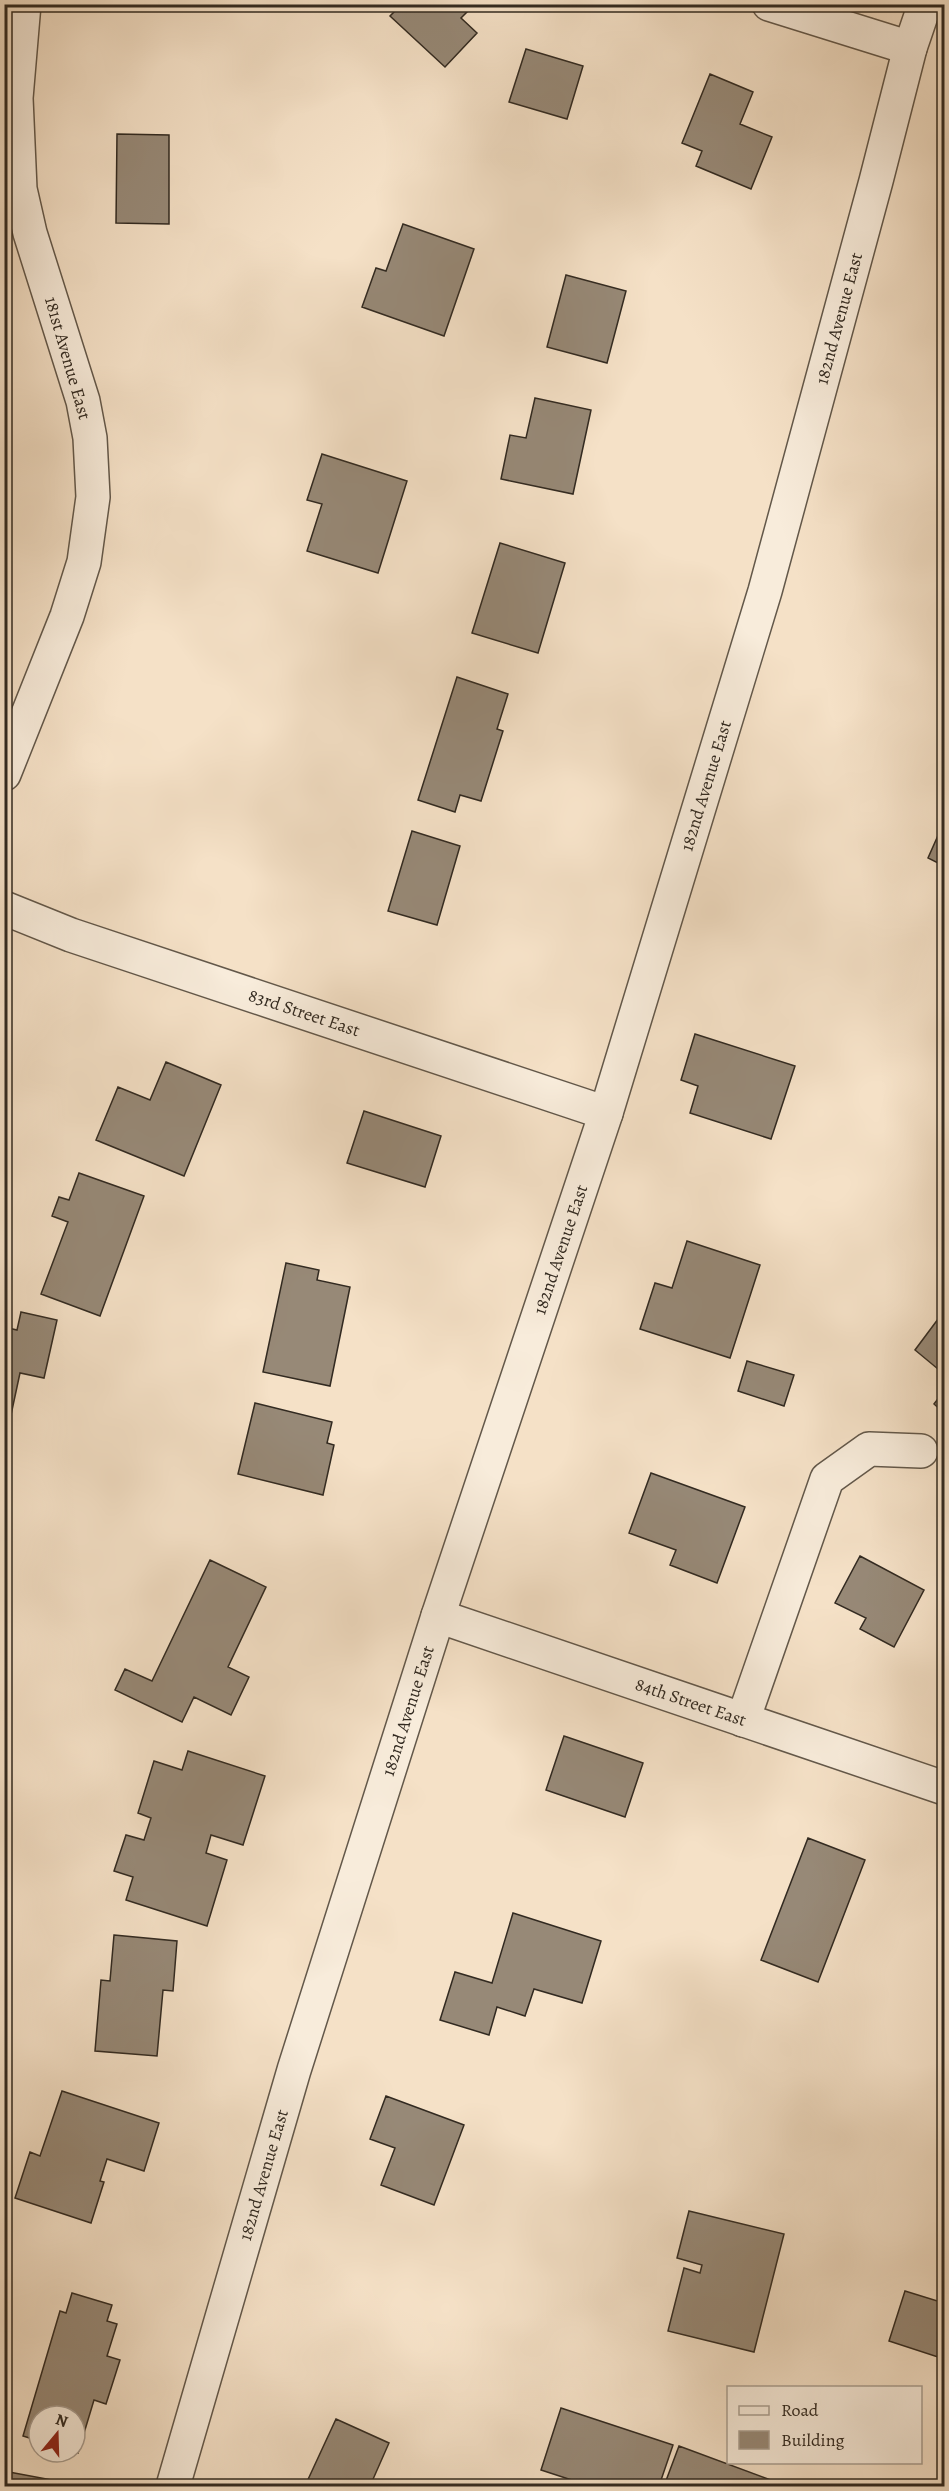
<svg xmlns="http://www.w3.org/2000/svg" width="949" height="2491" font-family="Alegreya,serif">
  <rect width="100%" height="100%" fill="#f5e1c7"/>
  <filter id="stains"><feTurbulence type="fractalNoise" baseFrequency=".00333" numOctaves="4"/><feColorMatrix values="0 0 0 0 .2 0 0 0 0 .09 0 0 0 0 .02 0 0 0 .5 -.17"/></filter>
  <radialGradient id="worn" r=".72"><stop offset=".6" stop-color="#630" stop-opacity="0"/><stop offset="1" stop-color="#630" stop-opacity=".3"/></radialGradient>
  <!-- building -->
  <path fill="#978977" stroke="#322a21" stroke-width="1.5" d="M 394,4 L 459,4 L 467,12 L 461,18 L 477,33 L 445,67 L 390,16 L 398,8 Z
    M 526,49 L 583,66 L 567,119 L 509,102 Z
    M 710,74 L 753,92 L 740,124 L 772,137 L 751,189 L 696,166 L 702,151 L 682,143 Z
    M 117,134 L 169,135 L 169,224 L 116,223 Z
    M 403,224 L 474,249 L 444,336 L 362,307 L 376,268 L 386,271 Z
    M 566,275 L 626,291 L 607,363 L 547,347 Z
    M 535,398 L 591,410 L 573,494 L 501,479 L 510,435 L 526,438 Z
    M 322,454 L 407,481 L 378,573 L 307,551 L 322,504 L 307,500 Z
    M 500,543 L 565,563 L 538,653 L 472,633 Z
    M 457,677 L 508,694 L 497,729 L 503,731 L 481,801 L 460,795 L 455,812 L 418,800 Z
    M 944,822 L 944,866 L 928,858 Z
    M 412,831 L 460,846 L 437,925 L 388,911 Z
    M 695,1034 L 795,1066 L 771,1139 L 690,1113 L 698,1086 L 681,1080 Z
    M 166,1062 L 221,1085 L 184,1176 L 96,1140 L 118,1087 L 150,1100 Z
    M 364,1111 L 441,1136 L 425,1187 L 347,1163 Z
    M 79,1173 L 144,1196 L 100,1316 L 41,1294 L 68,1222 L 52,1216 L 59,1197 L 69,1200 Z
    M 687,1241 L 760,1265 L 730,1358 L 640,1329 L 655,1283 L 672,1288 Z
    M 286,1263 L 319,1270 L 317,1280 L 350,1287 L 330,1386 L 263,1372 Z
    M 944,1311 L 944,1374 L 915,1350 Z
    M 21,1312 L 57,1320 L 44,1378 L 20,1373 L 6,1438 L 4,1327 L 17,1330 Z
    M 747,1361 L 794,1375 L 784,1406 L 738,1391 Z
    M 944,1391 L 944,1413 L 934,1404 Z
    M 255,1403 L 332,1422 L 327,1443 L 334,1445 L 323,1495 L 238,1474 Z
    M 651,1473 L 745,1507 L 717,1583 L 670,1565 L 676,1550 L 629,1533 Z
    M 860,1556 L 924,1590 L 894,1647 L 860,1629 L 866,1618 L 835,1603 Z
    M 210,1560 L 266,1587 L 228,1667 L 249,1677 L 231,1715 L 194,1697 L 182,1722 L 115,1690 L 125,1669 L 152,1681 Z
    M 564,1736 L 643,1763 L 625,1817 L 546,1790 Z
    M 188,1751 L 265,1776 L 243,1845 L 211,1835 L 206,1853 L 227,1860 L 207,1926 L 126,1900 L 133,1877 L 114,1871 L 126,1835 L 144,1840 L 151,1818 L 138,1813 L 154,1761 L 182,1770 Z
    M 808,1838 L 865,1860 L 818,1982 L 761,1960 Z
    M 513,1913 L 601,1941 L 582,2003 L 534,1989 L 525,2016 L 497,2007 L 489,2035 L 440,2020 L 455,1972 L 492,1983 Z
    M 114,1935 L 177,1941 L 173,1991 L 163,1990 L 157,2056 L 95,2051 L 101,1980 L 110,1981 Z
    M 62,2091 L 159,2123 L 144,2171 L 107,2159 L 100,2181 L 104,2182 L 91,2223 L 15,2198 L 30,2152 L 40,2156 Z
    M 386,2096 L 464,2125 L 434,2205 L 381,2185 L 395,2148 L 370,2139 Z
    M 689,2211 L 784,2234 L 754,2352 L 668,2331 L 684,2268 L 700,2273 L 702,2265 L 677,2258 Z
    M 905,2291 L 944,2303 L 944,2359 L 889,2341 Z
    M 72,2293 L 112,2305 L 107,2321 L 117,2324 L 107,2356 L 120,2360 L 106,2404 L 94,2400 L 78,2453 L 75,2452 L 75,2416 L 39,2416 L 39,2441 L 23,2436 L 60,2311 L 66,2313 Z
    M 561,2408 L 673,2445 L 659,2486 L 590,2486 L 541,2470 Z
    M 336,2419 L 389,2443 L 370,2486 L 305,2486 Z
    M 679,2446 L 787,2486 L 664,2486 Z
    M 9,2472 L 63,2482 L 62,2486 L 6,2486 Z"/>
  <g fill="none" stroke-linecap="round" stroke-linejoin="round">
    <!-- minor casing -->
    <g stroke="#63584a" stroke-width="36">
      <g id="minor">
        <path d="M 769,4 L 910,48"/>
        <path d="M 4,774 L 67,616 L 84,562 L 93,497 L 90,438 L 83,401 L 30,233 L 20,189 L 16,98 L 24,4"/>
        <path id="s1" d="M 4,908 L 71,935 L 606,1113"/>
        <path id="s2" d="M 438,1616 L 944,1788"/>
        <path d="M 743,1720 L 827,1479 L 869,1449 L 921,1451"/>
        <path id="s3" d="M 173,2486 L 294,2070 L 438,1616 L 606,1113 L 765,591 L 876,181 L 910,48 L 925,4"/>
      </g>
    </g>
    <!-- minor -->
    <use href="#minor" stroke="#f8ecdb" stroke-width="33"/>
  </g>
  <g text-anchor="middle" stroke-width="4.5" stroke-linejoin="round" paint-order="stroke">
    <!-- street labels -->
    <g font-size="18" fill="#322a21" stroke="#f8ecdb">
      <text dy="6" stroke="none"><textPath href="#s3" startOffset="2268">182nd Avenue East</textPath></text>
      <text transform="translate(68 358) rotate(74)" y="6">181st Avenue East</text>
      <text dy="6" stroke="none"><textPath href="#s3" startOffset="1782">182nd Avenue East</textPath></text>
      <text dy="6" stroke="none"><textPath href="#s1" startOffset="318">83rd Street East</textPath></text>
      <text dy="6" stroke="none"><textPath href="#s3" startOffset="1296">182nd Avenue East</textPath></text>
      <text dy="6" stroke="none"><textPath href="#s2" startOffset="267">84th Street East</textPath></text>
      <text dy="6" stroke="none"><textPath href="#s3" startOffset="810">182nd Avenue East</textPath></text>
      <text dy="6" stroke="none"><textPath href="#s3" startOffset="324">182nd Avenue East</textPath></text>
    </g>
  </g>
  <!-- margin -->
  <rect width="949" height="2491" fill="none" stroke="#f5e1c7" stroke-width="24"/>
  <rect x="6" y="6" width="937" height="2479" fill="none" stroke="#322a21" stroke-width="3"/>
  <rect x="12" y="12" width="925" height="2467" fill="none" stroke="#322a21" stroke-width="1.5"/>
  <!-- legend -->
  <rect x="727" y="2386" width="195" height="78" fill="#f8ecdb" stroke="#a99e91" stroke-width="1.5"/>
  <rect x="739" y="2406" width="30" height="9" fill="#f8ecdb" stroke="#a99e91" stroke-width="1.5"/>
  <text x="781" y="2416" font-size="18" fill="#322a21">Road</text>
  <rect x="739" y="2431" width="30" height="18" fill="#978977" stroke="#a99e91" stroke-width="1.5"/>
  <text x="781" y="2446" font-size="18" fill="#322a21">Building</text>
  <!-- north arrow -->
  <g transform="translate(57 2434) rotate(19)"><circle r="28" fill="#f8ecdb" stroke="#a99e91" stroke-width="1.5"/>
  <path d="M0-4.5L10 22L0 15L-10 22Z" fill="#8f2418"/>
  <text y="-9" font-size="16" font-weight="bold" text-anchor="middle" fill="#322a21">N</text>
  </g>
  <rect width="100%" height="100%" filter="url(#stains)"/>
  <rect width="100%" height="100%" fill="url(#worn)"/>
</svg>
